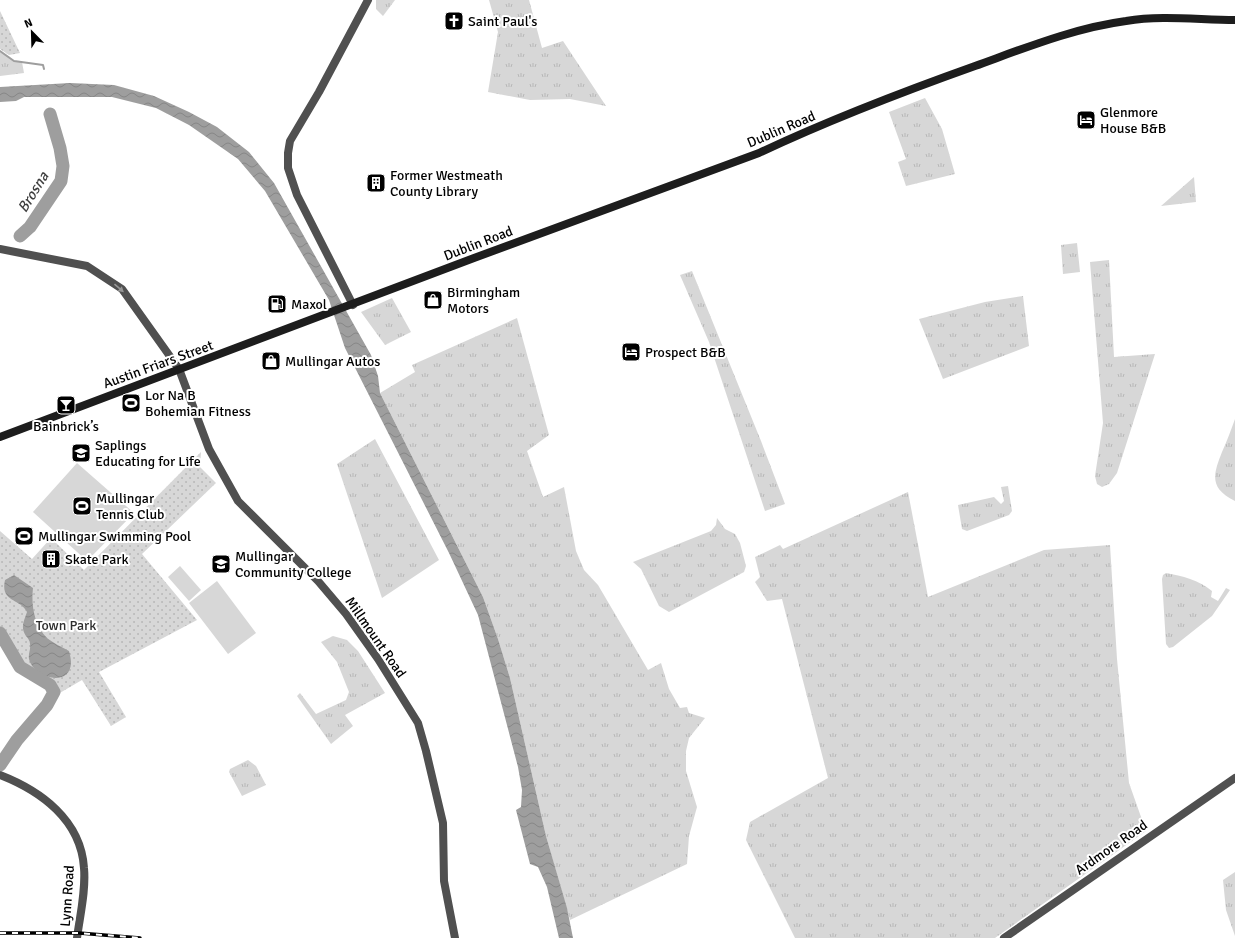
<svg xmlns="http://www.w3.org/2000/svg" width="1235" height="938" font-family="Signika,sans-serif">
  <defs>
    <pattern id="grass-tufts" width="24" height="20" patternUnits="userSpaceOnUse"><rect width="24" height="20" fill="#d7d7d7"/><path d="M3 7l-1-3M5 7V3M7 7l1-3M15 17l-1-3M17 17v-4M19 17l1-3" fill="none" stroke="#b7b7b7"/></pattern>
    <pattern id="park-dots" width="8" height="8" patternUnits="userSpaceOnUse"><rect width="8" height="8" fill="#d7d7d7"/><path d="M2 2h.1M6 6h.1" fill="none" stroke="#b7b7b7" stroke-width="1.8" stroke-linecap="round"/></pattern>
    <pattern id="water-waves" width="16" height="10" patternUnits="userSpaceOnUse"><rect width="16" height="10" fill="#9e9e9e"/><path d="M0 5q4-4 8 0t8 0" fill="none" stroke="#868686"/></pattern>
  </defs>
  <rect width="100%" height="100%" fill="#fff"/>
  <!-- grass -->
  <path fill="url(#grass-tufts)" d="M 376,0 L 395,0 L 383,16 L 376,9 Z
    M 489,0 L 529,0 L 542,48 L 563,41 L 606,106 L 570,99 L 530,100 L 488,92 L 498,32 Z
    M 0,51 L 14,61 L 22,62 L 24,73 L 0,76 Z
    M 925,98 L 942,129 L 955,174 L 906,186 L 898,162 L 906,159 L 889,112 Z
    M 1194,177 L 1196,202 L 1161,206 Z
    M 1077,243 L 1080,272 L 1063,274 L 1061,245 Z
    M 1109,260 L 1114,357 L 1155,354 L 1117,473 L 1109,484 L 1102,487 L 1097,484 L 1095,476 L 1103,423 L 1090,262 Z
    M 692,271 L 761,441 L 785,504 L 765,511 L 709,342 L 680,275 Z
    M 1023,296 L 1029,346 L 943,379 L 919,319 L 985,302 Z
    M 392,298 L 411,332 L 385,345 L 361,312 Z
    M 517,318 L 549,435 L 527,451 L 543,497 L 564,487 L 576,551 L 584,570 L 598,585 L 648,670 L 661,663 L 669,689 L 680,708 L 687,707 L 689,713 L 705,718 L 689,738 L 686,751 L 686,771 L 697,807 L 689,836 L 687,864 L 570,920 L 546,836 L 510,678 L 498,639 L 483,597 L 380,393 L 415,372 L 412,365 Z
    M 1235,419 L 1235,501 C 1209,488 1213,475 1222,452 C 1227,441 1231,430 1235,419 Z
    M 375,439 L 439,560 L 382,598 L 337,464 Z
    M 1008,486 L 1012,511 L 1009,515 L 967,531 L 962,529 L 958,505 L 994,497 L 1001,504 L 1004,501 L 1001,487 Z
    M 908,492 L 928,597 L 1044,550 L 1110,545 L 1117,659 L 1129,783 L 1146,831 L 995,938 L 795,938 L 746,840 L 750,822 L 828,778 L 782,599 L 767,601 L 755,582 L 760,577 L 755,557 L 780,545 L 783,549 Z
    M 717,518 L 725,529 L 735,534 L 740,543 L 746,566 L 744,572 L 669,612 L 659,606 L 641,569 L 633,562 L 711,531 L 716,525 Z
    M 1166,573 C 1182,576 1199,580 1212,591 L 1211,597 L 1218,601 L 1226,588 L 1230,590 L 1212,616 L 1173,647 L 1169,648 L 1166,644 L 1162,579 L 1163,575 Z
    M 333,636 L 347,640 L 358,651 L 385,693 L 345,715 L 353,726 L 331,744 L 297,696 L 300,693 L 316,714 L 346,700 L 349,692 L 337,662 L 321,642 Z
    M 248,760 L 256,766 L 266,785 L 242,796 L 229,772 L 230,769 Z
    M 1235,872 L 1235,936 L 1226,910 L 1223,880 Z"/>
  <!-- park -->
  <path fill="url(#park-dots)" d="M 0,11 L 20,53 L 9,55 L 0,49 Z
    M 201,452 L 200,467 L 216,483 L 142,554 L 197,620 L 99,672 L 126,717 L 111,726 L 82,680 L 58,694 L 50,683 L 21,663 L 0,629 L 0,531 L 32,559 L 51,538 L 84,570 Z"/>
  <!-- pitch -->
  <path fill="#d7d7d7" d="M 77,463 L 134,513 L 87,561 L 33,512 Z
    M 180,566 L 201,590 L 189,601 L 168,577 Z
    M 217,581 L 256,633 L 228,654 L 189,603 Z"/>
  <!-- water -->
  <path fill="url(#water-waves)" d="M 70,83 L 114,85 L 154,96 L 189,112 L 217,127 L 249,152 L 274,183 L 371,355 L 378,376 L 380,393 L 483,597 L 498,639 L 510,678 L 546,836 L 567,908 L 573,938 L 559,938 L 547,887 L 538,867 L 530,864 L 516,810 L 521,807 L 522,790 L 518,767 L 478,615 L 449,553 L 345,348 L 329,300 L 265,191 L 238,159 L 189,125 L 156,108 L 112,97 L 24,97 L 16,101 L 0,102 L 0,87 Z
    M 14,575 L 33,588 C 31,605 34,625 47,638 C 53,643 62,647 69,651 C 81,690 34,681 29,659 C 28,654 31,649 30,644 C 30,641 28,638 26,636 C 20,627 24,621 27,612 C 20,598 0,603 5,580 Z"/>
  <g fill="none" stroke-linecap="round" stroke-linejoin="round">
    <!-- stream -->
    <path stroke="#9e9e9e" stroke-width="2" d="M 0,51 L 14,61 L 43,65 L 44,69"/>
    <!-- river -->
    <path stroke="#9e9e9e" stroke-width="13" d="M 20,236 L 30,227 L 61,181 L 63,166 L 60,148 L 50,114
      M 0,633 L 20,667 L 50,685 L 54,692 L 47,705 L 17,740 L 0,765"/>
    <!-- tertiary -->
    <path stroke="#505050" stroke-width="8" d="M 0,249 L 87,266 L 122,289 L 179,369 L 209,449 L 238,501 L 318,581 L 346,614 L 378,659 L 418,723 L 426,751 L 443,823 L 444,881 L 455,938
      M 353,305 L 297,195 L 288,168 L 288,153 L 290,141 L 319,92 L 368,0
      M 0,775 C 41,791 81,820 84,868 C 86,891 80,915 77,938
      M 1004,938 L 1235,778"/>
    <!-- secondary -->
    <path stroke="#1d1d1d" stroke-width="8" d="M 0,437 L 474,258 L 759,153 C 829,120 902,92 975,66 C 1025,48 1074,28 1126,21 C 1162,15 1199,20 1235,20"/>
    <!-- rail casing -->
    <g stroke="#000" stroke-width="3.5">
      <path id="rail" d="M 0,933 L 79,933 L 140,938"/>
    </g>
    <!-- rail -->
    <use href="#rail" stroke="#fff" stroke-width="2" stroke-dasharray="6" stroke-linecap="butt"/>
  </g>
  <!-- one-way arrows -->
  <defs><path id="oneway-solid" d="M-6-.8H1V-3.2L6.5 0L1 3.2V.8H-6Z"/></defs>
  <use fill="#969696" href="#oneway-solid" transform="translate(119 288) rotate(41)"/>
  <!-- icons -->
  <defs>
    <g id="church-square" transform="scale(1)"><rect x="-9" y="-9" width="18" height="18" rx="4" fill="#000" stroke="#fff"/><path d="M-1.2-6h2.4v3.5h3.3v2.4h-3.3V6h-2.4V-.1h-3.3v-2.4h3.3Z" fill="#fff"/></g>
    <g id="hotel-square" transform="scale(1)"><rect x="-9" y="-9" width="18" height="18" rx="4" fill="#000" stroke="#fff"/><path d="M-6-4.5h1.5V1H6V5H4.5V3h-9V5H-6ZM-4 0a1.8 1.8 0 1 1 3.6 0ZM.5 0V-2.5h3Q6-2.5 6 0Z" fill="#fff"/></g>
    <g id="building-square" transform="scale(1)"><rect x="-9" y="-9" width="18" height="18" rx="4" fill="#000" stroke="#fff"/><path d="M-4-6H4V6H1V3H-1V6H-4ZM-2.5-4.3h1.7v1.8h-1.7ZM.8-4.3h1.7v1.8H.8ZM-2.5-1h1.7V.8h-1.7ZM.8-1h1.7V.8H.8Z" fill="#fff"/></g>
    <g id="shop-square" transform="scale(1)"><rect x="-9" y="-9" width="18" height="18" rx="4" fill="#000" stroke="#fff"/><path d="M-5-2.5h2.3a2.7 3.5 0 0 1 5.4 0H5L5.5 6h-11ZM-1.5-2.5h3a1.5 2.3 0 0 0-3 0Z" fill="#fff"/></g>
    <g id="fuel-square" transform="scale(1)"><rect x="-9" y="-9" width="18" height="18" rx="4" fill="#000" stroke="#fff"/><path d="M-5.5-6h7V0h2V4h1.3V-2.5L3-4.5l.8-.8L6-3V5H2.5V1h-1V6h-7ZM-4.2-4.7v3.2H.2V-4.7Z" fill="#fff"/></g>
    <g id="stadium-square" transform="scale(1)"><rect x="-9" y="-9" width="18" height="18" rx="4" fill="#000" stroke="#fff"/><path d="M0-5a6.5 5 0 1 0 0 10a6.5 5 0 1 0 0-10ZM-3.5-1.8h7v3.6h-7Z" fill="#fff"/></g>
    <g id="bar-square" transform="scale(1)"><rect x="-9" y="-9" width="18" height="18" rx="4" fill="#000" stroke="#fff"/><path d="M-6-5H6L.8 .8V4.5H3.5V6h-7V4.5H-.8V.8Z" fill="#fff"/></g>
    <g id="school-square" transform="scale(1)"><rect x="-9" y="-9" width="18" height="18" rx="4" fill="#000" stroke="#fff"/><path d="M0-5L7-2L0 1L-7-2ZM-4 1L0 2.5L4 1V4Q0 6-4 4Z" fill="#fff"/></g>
  </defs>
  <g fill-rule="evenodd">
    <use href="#church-square" x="454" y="21"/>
    <use href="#hotel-square" x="1086" y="120"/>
    <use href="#building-square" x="376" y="183"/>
    <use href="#shop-square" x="433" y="300"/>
    <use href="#fuel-square" x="277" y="304"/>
    <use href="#hotel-square" x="631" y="352"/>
    <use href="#shop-square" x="271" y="361"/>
    <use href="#stadium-square" x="131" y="403"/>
    <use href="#bar-square" x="66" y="405"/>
    <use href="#school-square" x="81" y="453"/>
    <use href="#stadium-square" x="82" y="506"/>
    <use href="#stadium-square" x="24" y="536"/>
    <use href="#building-square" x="51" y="559"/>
    <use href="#school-square" x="221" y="564"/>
  </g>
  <g text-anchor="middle" stroke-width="4" stroke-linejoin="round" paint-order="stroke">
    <!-- poi labels -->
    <g font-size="14" fill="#000" stroke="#fff" text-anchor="start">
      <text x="468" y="26">Saint Paul's</text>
      <text x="1100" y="117">Glenmore<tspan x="1100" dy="16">House B&amp;B</tspan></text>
      <text x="390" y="180">Former Westmeath<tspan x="390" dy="16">County Library</tspan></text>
      <text x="447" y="297">Birmingham<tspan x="447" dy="16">Motors</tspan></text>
      <text x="291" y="309">Maxol</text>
      <text x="645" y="357">Prospect B&amp;B</text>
      <text x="285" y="366">Mullingar Autos</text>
      <text x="145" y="400">Lor Na B<tspan x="145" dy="16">Bohemian Fitness</tspan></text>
      <text x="66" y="431" text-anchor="middle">Bainbrick’s</text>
      <text x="95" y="450">Saplings<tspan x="95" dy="16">Educating for Life</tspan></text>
      <text x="96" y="503">Mullingar<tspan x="96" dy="16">Tennis Club</tspan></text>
      <text x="38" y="541">Mullingar Swimming Pool</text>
      <text x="235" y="561">Mullingar<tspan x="235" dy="16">Community College</tspan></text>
      <text x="65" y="564">Skate Park</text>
    </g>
    <!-- street labels -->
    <g font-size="14" fill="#000" stroke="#fff">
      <text transform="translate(781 129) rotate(-23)" y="5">Dublin Road</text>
      <text transform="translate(478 243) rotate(-21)" y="5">Dublin Road</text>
      <text transform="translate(158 364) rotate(-20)" y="5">Austin Friars Street</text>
      <text transform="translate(376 637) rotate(55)" y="5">Millmount Road</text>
      <text transform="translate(1111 847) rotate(-35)" y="5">Ardmore Road</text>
      <text transform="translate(67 896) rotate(-86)" y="5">Lynn Road</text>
    </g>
    <!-- park labels -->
    <g font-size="14" fill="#2e2e2e" stroke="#fff">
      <text x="66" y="630">Town Park</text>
    </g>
    <!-- water labels -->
    <g font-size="15" font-style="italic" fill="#3f3f3f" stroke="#fff">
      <text transform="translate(33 192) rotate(-58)" y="5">Brosna</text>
    </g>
  </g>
  <!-- north arrow -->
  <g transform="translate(32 32) rotate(337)" stroke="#ffffff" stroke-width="3" paint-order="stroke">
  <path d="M0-3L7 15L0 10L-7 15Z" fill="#000000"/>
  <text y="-6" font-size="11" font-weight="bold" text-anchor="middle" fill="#000000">N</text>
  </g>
</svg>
